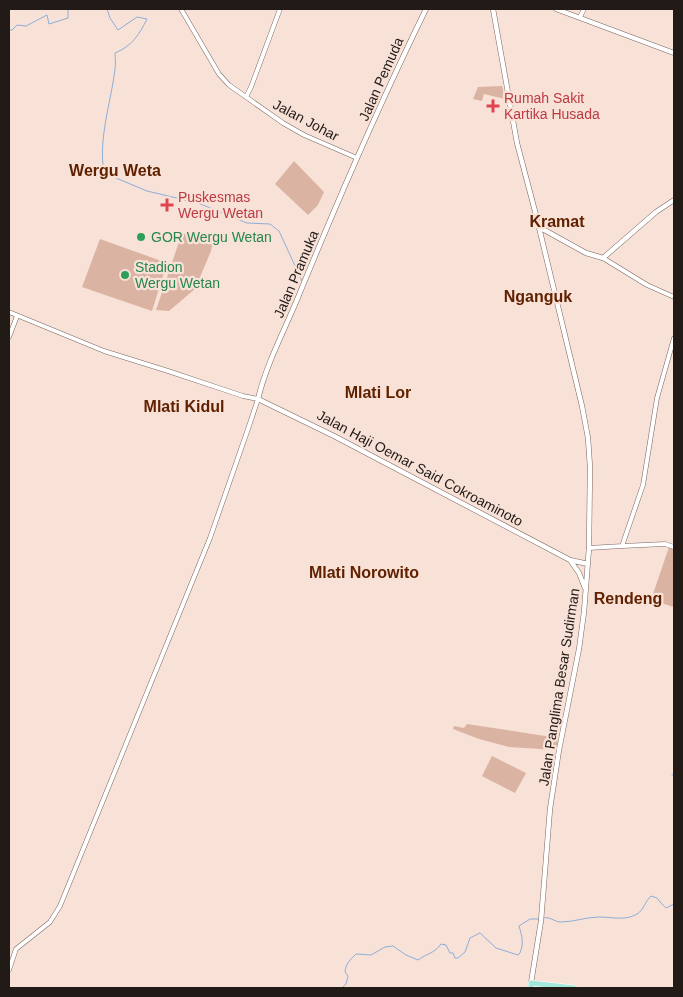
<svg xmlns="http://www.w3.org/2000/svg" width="683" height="997" font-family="Arial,sans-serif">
  <rect width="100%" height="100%" fill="#f8e1d7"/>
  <!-- green -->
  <path fill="#dab3a2" d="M 502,86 L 505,99 L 484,94 L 482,101 L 473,99 L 478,87 Z
    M 294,161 L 324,192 L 318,205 L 308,215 L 275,184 Z
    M 182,233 L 210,242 L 212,245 L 211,251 L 195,289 L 169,311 L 156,310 Z
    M 100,239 L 167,263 L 152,311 L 82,287 Z
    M 669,547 L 674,549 L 674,607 L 651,600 Z
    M 467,724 L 558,738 L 556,750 L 509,747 L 479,739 L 453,729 L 454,726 L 464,728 Z
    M 492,756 L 526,773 L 515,793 L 482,776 Z"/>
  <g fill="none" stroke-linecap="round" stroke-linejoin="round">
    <!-- stream -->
    <path stroke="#8daed8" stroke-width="1" d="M 107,9 L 110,18 L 118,30 L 137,17 L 147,19 C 139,35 132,46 115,53 C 115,58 116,63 115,69 C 111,103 98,138 104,173 L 147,191 L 198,203 L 247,223 L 270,224 L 279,231 L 302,281
      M 9,30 L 12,30 L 17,25 L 26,26 L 47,15 L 49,24 L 68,18 L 68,9
      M 672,775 L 674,775
      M 543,918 C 550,916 554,922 561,922 C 574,922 586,917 599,917 C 612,917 626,921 637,914 C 644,910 645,901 651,896 L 657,898 L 661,903 L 666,908 L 674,904
      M 342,988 L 346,984 L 348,976 L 345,972 C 346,963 350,960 356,954 L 371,955 L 385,947 L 393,946 L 406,955 L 418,960 C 426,954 435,953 441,944 L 446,945 L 450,953 L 453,953 L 455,958 L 458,958 L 465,952 L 470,938 L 480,933 L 496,948 L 518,955 L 520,953 C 524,943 522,936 519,926 L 530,919 L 539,919"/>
    <!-- tertiary casing -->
    <g stroke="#7a665e" stroke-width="5">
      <path id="tertiary" d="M 181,9 L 219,74 L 229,85 L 283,123 L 304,135 L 357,158
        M 580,17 L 584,9
        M 246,97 L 251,87 L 280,9
        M 603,258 L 647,285 L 674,297
        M 9,312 L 104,351 L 168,371 L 243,396 L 258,399 L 248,429 L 210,538 L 60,906 L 50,922 L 16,949 L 9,970
        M 9,337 L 17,316
        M 622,546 L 665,544 L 674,547
        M 589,548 L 622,546 L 643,485 L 657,398 L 674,338"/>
    </g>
    <!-- secondary casing -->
    <g stroke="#7a665e" stroke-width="5.5">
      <path id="secondary" d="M 493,9 L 517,143 L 536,215 L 582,406 L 588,438 L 590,467 L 589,548 L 584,612 L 579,649 L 559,750 L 550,809 L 541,921 L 531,983
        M 556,9 L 674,53
        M 539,227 L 586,253 L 603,258 L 656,212 L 674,200
        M 258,399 C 267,361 287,326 301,290 C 340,195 381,101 426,9
        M 258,399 L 334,436 L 570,560 L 588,564
        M 570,560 L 579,573 L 585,588"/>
    </g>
    <!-- primary casing -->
    <g stroke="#fff" stroke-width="6">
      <path id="primary" d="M 531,988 L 531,983 L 574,988"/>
    </g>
    <!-- tertiary -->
    <use href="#tertiary" stroke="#fff" stroke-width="4"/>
    <!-- secondary -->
    <use href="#secondary" stroke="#fff" stroke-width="4.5"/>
    <!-- primary -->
    <use href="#primary" stroke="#a3e8da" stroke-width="5"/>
  </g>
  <!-- markers -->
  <g fill="#e0444e" stroke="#f8e1d7" stroke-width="2">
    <path d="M490.5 98.5h5v5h5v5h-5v5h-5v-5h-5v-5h5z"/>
    <path d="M164.5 197.5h5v5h5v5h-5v5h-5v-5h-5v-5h5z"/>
  </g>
  <g fill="#2e9e5b" stroke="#f8e1d7" stroke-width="2">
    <circle cx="141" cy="237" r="5"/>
    <circle cx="125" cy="275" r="5"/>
  </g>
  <g text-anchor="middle" stroke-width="4.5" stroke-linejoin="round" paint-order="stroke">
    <!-- street labels -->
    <g font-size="14" fill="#221a17" stroke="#f8e1d7">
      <text transform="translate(381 79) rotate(-66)" y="5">Jalan Pemuda</text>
      <text transform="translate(306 120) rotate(28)" y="5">Jalan Johar</text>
      <text transform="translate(296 274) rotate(-67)" y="5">Jalan Pramuka</text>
      <text transform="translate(420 468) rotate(28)" y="5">Jalan Haji Oemar Said Cokroaminoto</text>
      <text transform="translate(559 687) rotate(-81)" y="5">Jalan Panglima Besar Sudirman</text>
    </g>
    <!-- health labels -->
    <g font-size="14" fill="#be3a42" stroke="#f8e1d7" text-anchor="start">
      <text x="504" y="103">Rumah Sakit<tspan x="504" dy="16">Kartika Husada</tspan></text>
      <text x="178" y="202">Puskesmas<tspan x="178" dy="16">Wergu Wetan</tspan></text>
    </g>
    <!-- leisure labels -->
    <g font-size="14" fill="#27864d" stroke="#f8e1d7" text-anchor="start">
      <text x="151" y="242">GOR Wergu Wetan</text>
      <text x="135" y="272">Stadion<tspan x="135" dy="16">Wergu Wetan</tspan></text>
    </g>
    <!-- quarter labels -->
    <g font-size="16" font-weight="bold" fill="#602100" stroke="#f8e1d7">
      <text x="115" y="176">Wergu Weta</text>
      <text x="557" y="227">Kramat</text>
      <text x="538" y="302">Nganguk</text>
      <text x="378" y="398">Mlati Lor</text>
      <text x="184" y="412">Mlati Kidul</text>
      <text x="364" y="578">Mlati Norowito</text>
      <text x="628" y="604">Rendeng</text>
    </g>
  </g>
  <!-- border -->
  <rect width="683" height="997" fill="none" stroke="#221a17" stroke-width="20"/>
</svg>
